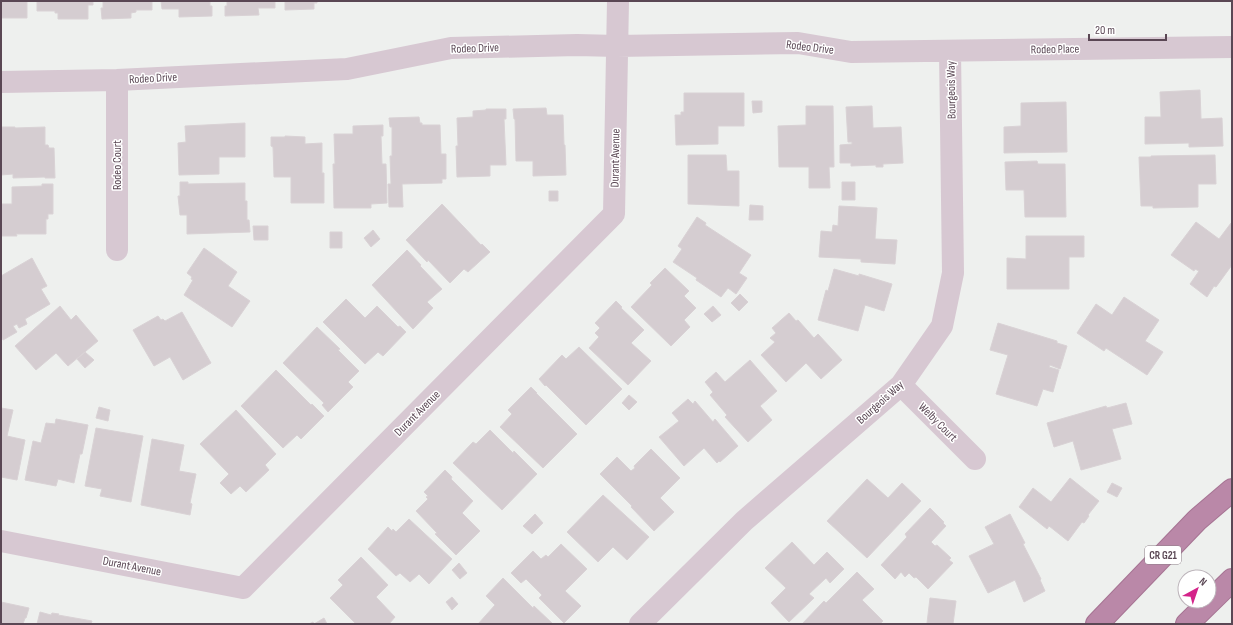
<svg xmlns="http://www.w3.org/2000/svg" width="1233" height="625" font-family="'Sofia Sans Condensed',sans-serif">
  <rect width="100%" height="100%" fill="#eef0ee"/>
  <!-- building -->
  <path fill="#d5cdd1" stroke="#d9d2d5" d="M 1,1 L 27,1 L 27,18 L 1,18 Z
    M 37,1 L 93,1 L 93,5 L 88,5 L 88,19 L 58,19 L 58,13 L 55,13 L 55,11 L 37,11 Z
    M 103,1 L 152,1 L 152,10 L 136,10 L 136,12 L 131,13 L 131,18 L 102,19 L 101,8 L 103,8 Z
    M 161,1 L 210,1 L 210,6 L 212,6 L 212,16 L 179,17 L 179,9 L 162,9 Z
    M 227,1 L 275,1 L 275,8 L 258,8 L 259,15 L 225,16 L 225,6 L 227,6 Z
    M 285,1 L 317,1 L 317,3 L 314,3 L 314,9 L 285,10 Z
    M 1200,90 L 1201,119 L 1222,118 L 1223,146 L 1189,147 L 1189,143 L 1145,144 L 1145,117 L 1161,117 L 1160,92 Z
    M 684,93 L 744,93 L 744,126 L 718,126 L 718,144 L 676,145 L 675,115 L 681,115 L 681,112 L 684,112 Z
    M 752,101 L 762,101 L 762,112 L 753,113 Z
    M 1066,102 L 1067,152 L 1004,153 L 1004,127 L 1021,126 L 1021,103 Z
    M 806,106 L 833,106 L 834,167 L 829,167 L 830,188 L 809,188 L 809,167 L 779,167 L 778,126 L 806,125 Z
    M 872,106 L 873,128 L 901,127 L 903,163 L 883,164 L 883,167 L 876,167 L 876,165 L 851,166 L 851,163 L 840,163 L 840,145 L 852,144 L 852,142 L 848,142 L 846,107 Z
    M 546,108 L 547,115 L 563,115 L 564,145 L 565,145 L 566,175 L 533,176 L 533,161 L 516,161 L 515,119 L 514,119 L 513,109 Z
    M 486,109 L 506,109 L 506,119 L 504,119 L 506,165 L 490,165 L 490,176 L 457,177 L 456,146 L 458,146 L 457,118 L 473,117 L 473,111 L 486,110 Z
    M 419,117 L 420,123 L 422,123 L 422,125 L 440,125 L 441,154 L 446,154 L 446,179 L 442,179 L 442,183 L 402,184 L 403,207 L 389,207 L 388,184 L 391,184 L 390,156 L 392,156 L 392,127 L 390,127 L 389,118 Z
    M 245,123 L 245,157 L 219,157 L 219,174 L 179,175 L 178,143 L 186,142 L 185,126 Z
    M 383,125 L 383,136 L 381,136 L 382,164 L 386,164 L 387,203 L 371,204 L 371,208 L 334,208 L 333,164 L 335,164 L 334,134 L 353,134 L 353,126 Z
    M 1,127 L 15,127 L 15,128 L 45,127 L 45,145 L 48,145 L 49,148 L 54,148 L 55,178 L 45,178 L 45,177 L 13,178 L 13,174 L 1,175 Z
    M 285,136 L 305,137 L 305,144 L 322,143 L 322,173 L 324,173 L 324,203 L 291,203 L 291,177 L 274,177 L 273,147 L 271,146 L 271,137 L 285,137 Z
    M 688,155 L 726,155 L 727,171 L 739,171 L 739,206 L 688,204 Z
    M 1215,155 L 1216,184 L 1198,184 L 1198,207 L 1153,208 L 1153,206 L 1141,206 L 1139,157 L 1151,157 L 1151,156 Z
    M 1037,161 L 1038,164 L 1065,164 L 1066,217 L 1025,217 L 1024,190 L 1006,190 L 1005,162 Z
    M 180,182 L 188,182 L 188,184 L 245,183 L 245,201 L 247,201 L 247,220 L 249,220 L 250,232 L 187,234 L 187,215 L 180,215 L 178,196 L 180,196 Z
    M 842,182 L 855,182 L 855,200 L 842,200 Z
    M 42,184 L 53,184 L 53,214 L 48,214 L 48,219 L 46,219 L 46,234 L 16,234 L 17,236 L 1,236 L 1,204 L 12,204 L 12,187 L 42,186 Z
    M 549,191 L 558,191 L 558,201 L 549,201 Z
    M 442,204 L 481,245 L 482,244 L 490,252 L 468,272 L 464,269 L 450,283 L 428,260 L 427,262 L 406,240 Z
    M 750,205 L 763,206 L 763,220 L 749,220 Z
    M 839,206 L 877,208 L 875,239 L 897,240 L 895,264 L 861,262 L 861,259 L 819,257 L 821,231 L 832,232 L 833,225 L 838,226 Z
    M 697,217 L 706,223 L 705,225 L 751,255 L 739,273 L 747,278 L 736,294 L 728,288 L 721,297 L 696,280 L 697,278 L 673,262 L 682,249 L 678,246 Z
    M 1196,222 L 1219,239 L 1231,223 L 1232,224 L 1232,265 L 1216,287 L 1214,286 L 1207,297 L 1190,284 L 1199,271 L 1195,269 L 1194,271 L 1171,255 Z
    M 253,226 L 268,226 L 268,240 L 254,240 Z
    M 373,230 L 380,239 L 371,247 L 364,238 Z
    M 330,232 L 342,232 L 342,248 L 330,248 Z
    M 1026,236 L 1084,236 L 1084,257 L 1069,257 L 1069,289 L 1007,289 L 1007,258 L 1026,259 Z
    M 204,248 L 237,272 L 228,286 L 250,301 L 232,327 L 184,295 L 193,280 L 191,279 L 192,277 L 187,273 Z
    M 407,250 L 421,265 L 420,266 L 442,289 L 427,302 L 433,308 L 413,329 L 372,285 Z
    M 32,258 L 47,286 L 41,289 L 50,304 L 25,319 L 27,324 L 19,328 L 17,324 L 13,326 L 17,332 L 3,340 L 1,336 L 1,276 Z
    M 665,268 L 689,291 L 684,296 L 696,308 L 684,320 L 690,327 L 671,346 L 631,307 L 652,285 L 650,283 Z
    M 834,269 L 859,276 L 859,274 L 892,284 L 884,311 L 865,305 L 858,331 L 818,320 L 826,290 L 828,291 Z
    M 740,294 L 748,302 L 739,311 L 731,303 Z
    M 1124,297 L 1159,320 L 1145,341 L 1163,352 L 1147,375 L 1106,348 L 1104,351 L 1077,333 L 1096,304 L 1112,315 Z
    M 346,299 L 365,318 L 377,306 L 398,327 L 400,326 L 406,332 L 383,356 L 378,352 L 365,364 L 323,322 Z
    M 616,301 L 622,307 L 621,308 L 644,330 L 631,343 L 651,361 L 628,385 L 589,348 L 599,337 L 595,333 L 600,328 L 595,323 Z
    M 60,306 L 71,320 L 76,315 L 98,341 L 68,366 L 56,353 L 36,370 L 15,346 Z
    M 713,306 L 721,315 L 712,322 L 704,314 Z
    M 182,312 L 211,363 L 183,380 L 170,357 L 154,366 L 133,330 L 158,316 L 161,320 L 163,319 L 165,321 Z
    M 789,313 L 796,321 L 798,320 L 814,338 L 818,334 L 842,360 L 821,379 L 806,363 L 786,382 L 761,355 L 775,342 L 770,338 L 776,333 L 772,328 Z
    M 998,323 L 1057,341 L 1057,343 L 1067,346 L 1060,369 L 1050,365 L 1049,367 L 1059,370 L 1053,392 L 1043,389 L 1037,406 L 996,394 L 1008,355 L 990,350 Z
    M 317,327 L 340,349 L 338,350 L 359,371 L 348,382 L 353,387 L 328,412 L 322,405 L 324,403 L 283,363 Z
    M 579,347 L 622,389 L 586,425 L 546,385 L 545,386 L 539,379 L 562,355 L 566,359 Z
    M 85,352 L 94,360 L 85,368 L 77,359 Z
    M 750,360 L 777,391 L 760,406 L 772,420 L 748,442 L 725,417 L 727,415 L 710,395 L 713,392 L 705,382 L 716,372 L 725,382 Z
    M 276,370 L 311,405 L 312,404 L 324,416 L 301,439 L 297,435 L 283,448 L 241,406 Z
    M 531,387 L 537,393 L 536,393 L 577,434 L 543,468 L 500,427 L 512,414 L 508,410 Z
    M 629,395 L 637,402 L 629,410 L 622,403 Z
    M 688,399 L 693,404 L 695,401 L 713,422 L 715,419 L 738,446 L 720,462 L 719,461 L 717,463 L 704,448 L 684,466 L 659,437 L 679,421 L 672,413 Z
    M 1126,403 L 1132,424 L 1112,429 L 1121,459 L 1081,470 L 1073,441 L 1054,447 L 1047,423 L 1106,406 L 1107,408 Z
    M 99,407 L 110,410 L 108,421 L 96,418 Z
    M 1,408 L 13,410 L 7,436 L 25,440 L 17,480 L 1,477 Z
    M 236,410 L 276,454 L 265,465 L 269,470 L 246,492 L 240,486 L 231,494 L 220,483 L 229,474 L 200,444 Z
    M 56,419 L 88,425 L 82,454 L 80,454 L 74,483 L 58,479 L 56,486 L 25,480 L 33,441 L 41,443 L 46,423 L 55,424 Z
    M 96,428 L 143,436 L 131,502 L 100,496 L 102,489 L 85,486 Z
    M 490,430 L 513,453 L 514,451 L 537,474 L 502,510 L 453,463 L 473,442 L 476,444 Z
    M 152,439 L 184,445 L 179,471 L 196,474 L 190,503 L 192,504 L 190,515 L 141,505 Z
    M 651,449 L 680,478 L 660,498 L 674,512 L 654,531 L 631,507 L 632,506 L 600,474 L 617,457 L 631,471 L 635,468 L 634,466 Z
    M 445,470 L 452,477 L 451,479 L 473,501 L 462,513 L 480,531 L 456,555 L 435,534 L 437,533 L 416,511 L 428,499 L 426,497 L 428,496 L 424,492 Z
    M 1070,478 L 1099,501 L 1088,515 L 1089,516 L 1084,523 L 1082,522 L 1068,541 L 1049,526 L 1047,529 L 1019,507 L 1033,488 L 1051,502 Z
    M 867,479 L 888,498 L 902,483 L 921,501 L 867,558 L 827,521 Z
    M 1112,483 L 1122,488 L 1117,497 L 1107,492 Z
    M 603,495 L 649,537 L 627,560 L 613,547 L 598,562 L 567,532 Z
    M 930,508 L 944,522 L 943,523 L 946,526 L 931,542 L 935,546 L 937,545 L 951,558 L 949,560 L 953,563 L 928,589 L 916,577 L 914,578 L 909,573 L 905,577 L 901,572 L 895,579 L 881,565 L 907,537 L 905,534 Z
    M 535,514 L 543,523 L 532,534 L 523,526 Z
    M 1010,514 L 1025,543 L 1023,544 L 1041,579 L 1040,580 L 1045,591 L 1024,602 L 1015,580 L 988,593 L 969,556 L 994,544 L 985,527 Z
    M 409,519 L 452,559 L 429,584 L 419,574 L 410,582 L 400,573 L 396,576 L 368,549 L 388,527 L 392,531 L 393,529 L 396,532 Z
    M 792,542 L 814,565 L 827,552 L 844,569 L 830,583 L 826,578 L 809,594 L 814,598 L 789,622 L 771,603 L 786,588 L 765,568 Z
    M 561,544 L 587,569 L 565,591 L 581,606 L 564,623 L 539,598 L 542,595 L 526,579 L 521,583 L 511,573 L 533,551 L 541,559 L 546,555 L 548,557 Z
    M 361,557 L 388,585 L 376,597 L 395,617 L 389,624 L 356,624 L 330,598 L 343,585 L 338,580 Z
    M 459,563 L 467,573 L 460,579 L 452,570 Z
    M 857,572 L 874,589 L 862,600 L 883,621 L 880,624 L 802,624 L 824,601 L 826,603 Z
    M 503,578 L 533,608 L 534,606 L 553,624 L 478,624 L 495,605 L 486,596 Z
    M 452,597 L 458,604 L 452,610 L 446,602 Z
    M 930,598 L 956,601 L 953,624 L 927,623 Z
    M 1,602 L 29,608 L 26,618 L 25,618 L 23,624 L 1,624 Z
    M 40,612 L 51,615 L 52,613 L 59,614 L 58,615 L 92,621 L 91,624 L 37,624 Z
    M 324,618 L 327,624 L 309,624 L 313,622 L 314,624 Z"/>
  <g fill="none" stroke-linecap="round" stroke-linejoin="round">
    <!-- highway casing -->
    <g stroke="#a67493" stroke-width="24">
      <path id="highway" d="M 1097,624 L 1197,520 L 1232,490
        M 1187,624 L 1232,580"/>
    </g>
    <!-- street -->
    <path stroke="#d7c8d2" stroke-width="22" d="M 117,80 L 117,250
      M 1,82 L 117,80 L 347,69 L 451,48 L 577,45 L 617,46 L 798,43 L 851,52 L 1232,47
      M 901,385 L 975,459
      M 1,541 L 243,588 L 614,214 L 618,1
      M 640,624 L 744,521 L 901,385 L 942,326 L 953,273 L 950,51"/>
    <!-- highway -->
    <use href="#highway" stroke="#ba88a8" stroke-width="22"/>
  </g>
  <g text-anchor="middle" stroke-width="3" stroke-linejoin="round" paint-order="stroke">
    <!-- shield labels -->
    <rect fill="#fff" stroke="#8c7e87" stroke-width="1" x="1145" y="546" width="36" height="18" rx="3"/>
    <g font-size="11" font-weight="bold" fill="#5a4754">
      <text x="1163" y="559">CR G21</text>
    </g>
    <!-- street labels -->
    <g font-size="12" fill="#5a4754" stroke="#fff">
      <text transform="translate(810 47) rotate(7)" y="4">Rodeo Drive</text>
      <text transform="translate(475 48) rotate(-2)" y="4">Rodeo Drive</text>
      <text transform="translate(1055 49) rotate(-1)" y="4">Rodeo Place</text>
      <text transform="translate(153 78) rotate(-3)" y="4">Rodeo Drive</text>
      <text transform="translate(951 90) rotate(-91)" y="4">Bourgeois Way</text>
      <text transform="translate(615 158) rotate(-89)" y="4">Durant Avenue</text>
      <text transform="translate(117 165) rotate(-90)" y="4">Rodeo Court</text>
      <text transform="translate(880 402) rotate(-42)" y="4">Bourgeois Way</text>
      <text transform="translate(417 413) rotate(-45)" y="4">Durant Avenue</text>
      <text transform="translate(938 422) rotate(45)" y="4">Welby Court</text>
      <text transform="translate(132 566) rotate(11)" y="4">Durant Avenue</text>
    </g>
  </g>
  <!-- border -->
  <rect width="1233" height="625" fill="none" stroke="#5a4754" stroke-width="4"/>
  <!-- north arrow -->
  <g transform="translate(1197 589) rotate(40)"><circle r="19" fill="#ffffff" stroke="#bdb5bb"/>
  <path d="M0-3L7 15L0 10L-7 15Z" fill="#d4248a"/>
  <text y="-6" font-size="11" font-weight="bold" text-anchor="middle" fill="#5a4754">N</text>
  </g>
  <!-- scale -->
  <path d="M1089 34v6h77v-6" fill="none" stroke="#5a4754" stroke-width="2"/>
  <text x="1095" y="34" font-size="12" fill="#5a4754" stroke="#ffffff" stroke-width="3" paint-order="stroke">20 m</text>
</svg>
